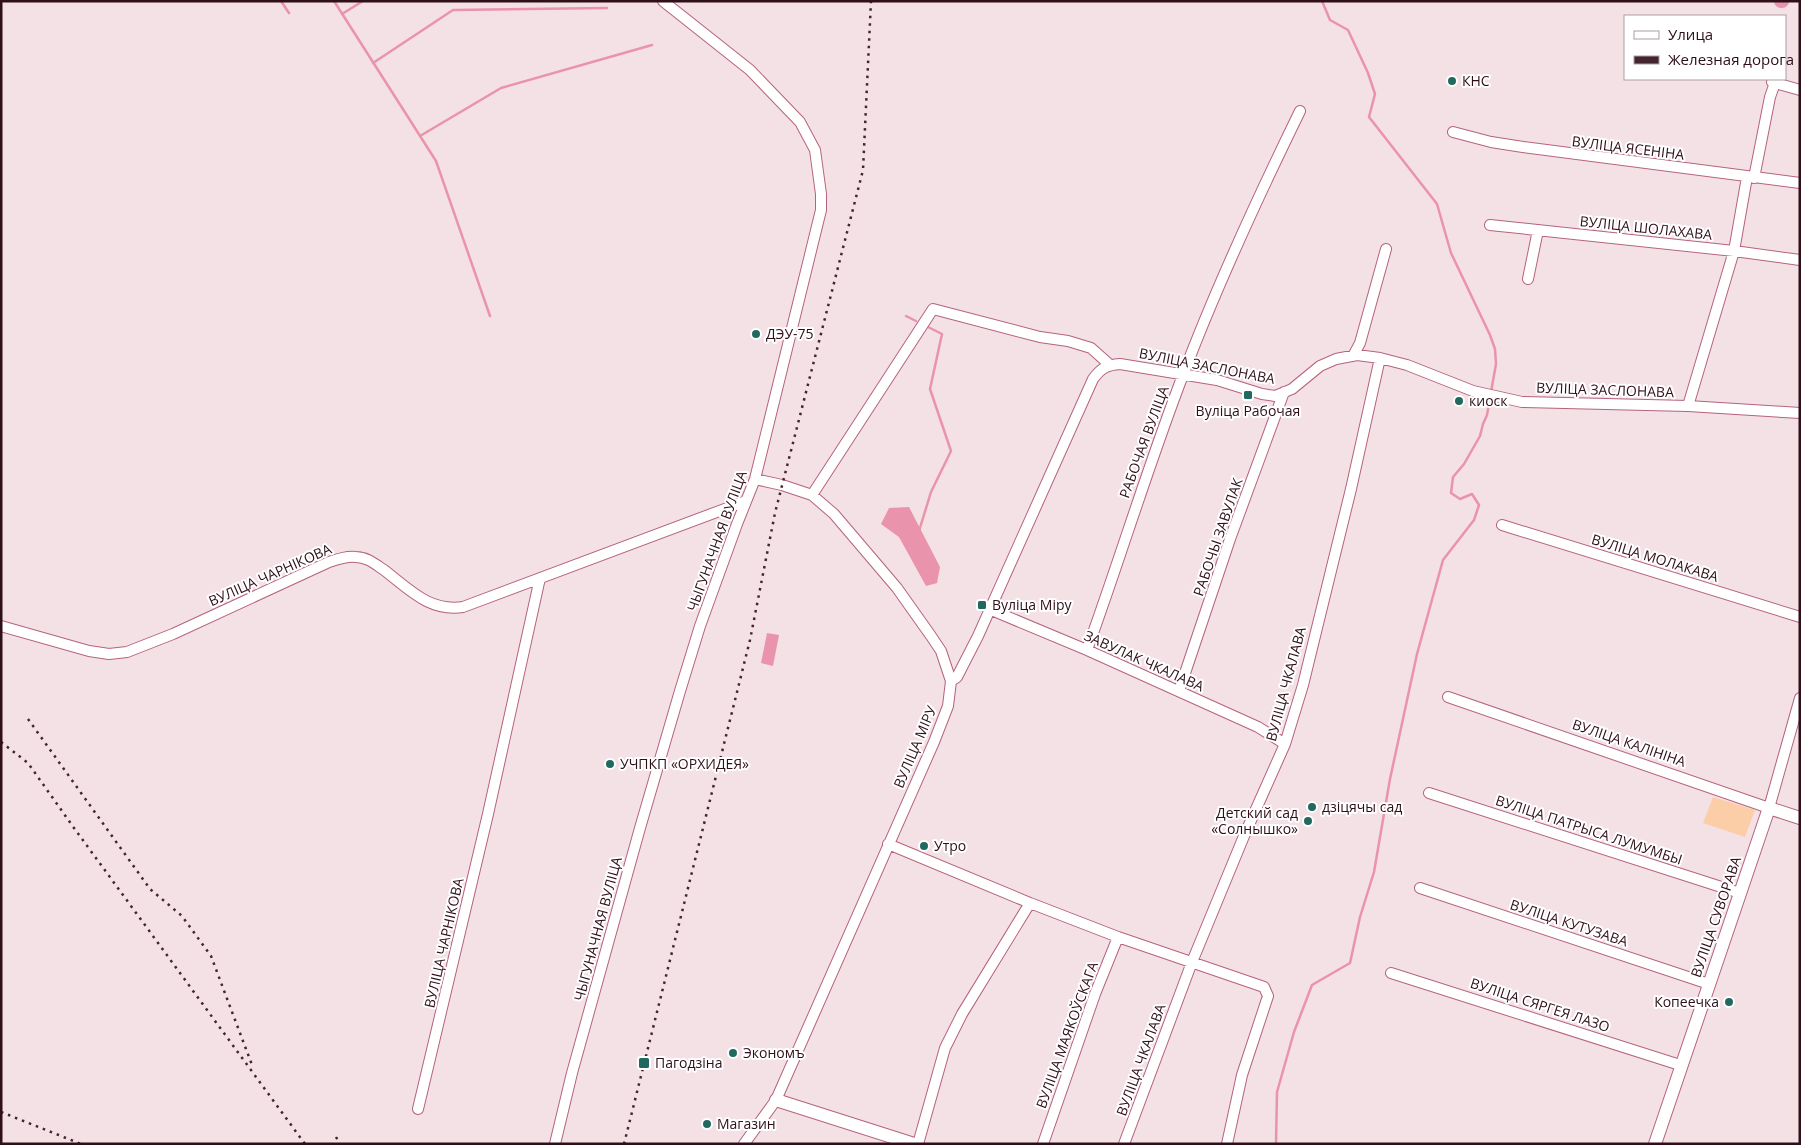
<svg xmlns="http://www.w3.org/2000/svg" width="1801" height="1145" font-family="'Open Sans',sans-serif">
  <rect width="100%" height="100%" fill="#f4e1e5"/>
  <!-- green -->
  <path fill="#fbcea8" d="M 1713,797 L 1755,810 L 1745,837 L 1703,823 Z"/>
  <!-- water -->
  <path fill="#ea93ac" d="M 909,507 L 940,567 L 937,583 L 926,586 L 899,537 L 881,524 L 889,508 Z
    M 767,633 L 779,635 L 773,666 L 761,663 Z"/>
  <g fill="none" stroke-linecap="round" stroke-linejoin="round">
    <!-- stream -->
    <path stroke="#ea93ac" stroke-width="2.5" d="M 281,1 L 289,13
      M 334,1 L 436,161 L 490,316
      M 1322,1 L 1330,20 L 1348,30 L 1368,73 L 1375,94 L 1369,117 L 1437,204 L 1451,253 L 1490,335 L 1495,349 L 1496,364 L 1491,392
      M 342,14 L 363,1
      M 373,63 L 453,10 L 607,8
      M 420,136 L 501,88 L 652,45
      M 906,316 L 916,321
      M 919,531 L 931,492 L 951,451 L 930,389 L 942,334 L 928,327
      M 1276,1144 L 1277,1092 L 1294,1032 L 1312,985 L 1350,963 L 1360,917 L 1374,872 L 1390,779 L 1417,654 L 1443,560 L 1474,520 L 1479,505 L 1472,494 L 1460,499 L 1451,493 L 1453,477 L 1464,464 L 1480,436 L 1483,424 L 1487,415 L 1490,398"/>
    <!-- river -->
    <path stroke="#ea93ac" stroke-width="14" d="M 1781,1 L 1782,1"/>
    <!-- minor casing -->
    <g stroke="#b5637c" stroke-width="12">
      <path id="minor" d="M 1772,82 L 1800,90
        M 1453,132 L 1491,142 L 1523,147 L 1800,183
        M 1754,178 L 1770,97 L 1775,83
        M 1490,225 L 1734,251 L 1800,260
        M 1528,279 L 1538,230
        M 1353,356 L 1360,343 L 1386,249
        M 1688,406 L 1734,251 L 1747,177
        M 812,495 L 933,309 L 1040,337 L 1068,341 L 1091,348 L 1110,365
        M 1502,525 L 1800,617
        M 989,609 L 1087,650 L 1258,727 L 1285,744
        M 1,626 L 89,651 L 109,654 L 127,652 L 173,634 L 329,562 C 338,559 347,556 356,557 C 367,557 375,564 384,570 C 409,589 429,612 463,607 L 746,501
        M 1087,650 C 1120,559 1148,466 1183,375 C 1217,285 1258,197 1300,111
        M 951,681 L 957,677 L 978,636 L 1093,379 C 1101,368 1107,365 1120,364 L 1217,380 L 1262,394 L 1275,396 L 1292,389 L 1320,366 L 1336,359 L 1357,355 L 1380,358 L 1407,365 L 1473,391 L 1522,402 L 1688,406 L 1800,413
        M 1179,691 L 1230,539 L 1284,392
        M 1448,697 L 1769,808 L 1800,698
        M 1429,793 L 1740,893
        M 888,844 L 1030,903 L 1118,937 L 1264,987 L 1268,996 L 1242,1075 L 1227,1144
        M 1420,888 L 1709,984
        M 1391,973 L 1680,1065
        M 418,1109 L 488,814 L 540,578
        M 555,1144 L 572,1073 L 640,828 L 680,691 L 700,626 L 737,524 L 755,479 L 821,210 L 821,194 L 815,150 L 800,122 L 750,70 L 663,1
        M 744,1144 L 776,1100 L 934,742 L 948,706 L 951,681 L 941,651 L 931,636 L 897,588 L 834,514 L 812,495 L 782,485 L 755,479
        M 918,1144 L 945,1048 L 962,1014 L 1030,903
        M 1043,1144 L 1095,994 L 1118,937
        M 1124,1144 L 1192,962 L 1244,836 L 1285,744 L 1303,685 L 1351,489 L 1380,358"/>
    </g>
    <!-- major casing -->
    <g stroke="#b5637c" stroke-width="14">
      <path id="major" d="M 776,1100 L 914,1144
        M 1655,1144 L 1769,808 L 1800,818"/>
    </g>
    <!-- minor -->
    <use href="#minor" stroke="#fff" stroke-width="10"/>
    <!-- major -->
    <use href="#major" stroke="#fff" stroke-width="12"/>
    <!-- rail -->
    <path stroke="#44252f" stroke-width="2.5" stroke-dasharray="2.5 5" stroke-linecap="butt" d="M 28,719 L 150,889 L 182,916 L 211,956 L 252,1065
      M 1,742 L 28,763 L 74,828 L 305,1144
      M 1,1112 L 81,1144
      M 336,1137 L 340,1144
      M 624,1144 L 750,640 L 775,513 L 863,170 L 871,1"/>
  </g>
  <!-- markers -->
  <g fill="#21695f" stroke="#fff" stroke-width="2">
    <circle cx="1452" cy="81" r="5"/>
    <circle cx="756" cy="334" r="5"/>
    <rect x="1243" y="390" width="10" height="10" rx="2.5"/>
    <circle cx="1459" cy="401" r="5"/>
    <rect x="977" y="600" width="10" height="10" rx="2.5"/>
    <circle cx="610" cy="764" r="5"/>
    <circle cx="1312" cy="807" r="5"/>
    <circle cx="1308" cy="821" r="5"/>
    <circle cx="924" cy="846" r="5"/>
    <circle cx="1729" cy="1002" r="5"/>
    <circle cx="733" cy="1053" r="5"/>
    <rect x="638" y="1057" width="12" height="12" rx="2.5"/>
    <circle cx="707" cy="1124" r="5"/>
  </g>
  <g text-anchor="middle" stroke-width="4" stroke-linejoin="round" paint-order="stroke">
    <!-- poi labels -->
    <g font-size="14" fill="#2f0f19" stroke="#fff" text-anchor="start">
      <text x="1462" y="86">КНС</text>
      <text x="766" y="339">ДЭУ-75</text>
      <text x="1469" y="406">киоск</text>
      <text x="1248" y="416" text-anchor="middle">Вуліца Рабочая</text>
      <text x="992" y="610">Вуліца Міру</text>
      <text x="620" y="769">УЧПКП «ОРХИДЕЯ»</text>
      <text x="1322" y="812">дзіцячы сад</text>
      <text x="1298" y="818" text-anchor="end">Детский сад<tspan x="1298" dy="16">«Солнышко»</tspan></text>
      <text x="934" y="851">Утро</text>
      <text x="1719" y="1007" text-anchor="end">Копеечка</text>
      <text x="743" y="1058">Экономъ</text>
      <text x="655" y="1068">Пагодзіна</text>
      <text x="717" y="1129">Магазин</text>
    </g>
    <!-- street labels -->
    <g font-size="14" fill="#2f0f19" stroke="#fff">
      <text transform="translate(1628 148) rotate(7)" y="5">ВУЛІЦА ЯСЕНІНА</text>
      <text transform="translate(1646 228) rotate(6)" y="5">ВУЛІЦА ШОЛАХАВА</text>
      <text transform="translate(1207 366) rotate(11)" y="5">ВУЛІЦА ЗАСЛОНАВА</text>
      <text transform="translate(1605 390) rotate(2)" y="5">ВУЛІЦА ЗАСЛОНАВА</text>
      <text transform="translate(1144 442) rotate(-70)" y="5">РАБОЧАЯ ВУЛІЦА</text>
      <text transform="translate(1218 537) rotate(-71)" y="5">РАБОЧЫ ЗАВУЛАК</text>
      <text transform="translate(717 541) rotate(-70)" y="5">ЧЫГУНАЧНАЯ ВУЛІЦА</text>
      <text transform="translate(1655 558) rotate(17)" y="5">ВУЛІЦА МОЛАКАВА</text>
      <text transform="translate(270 575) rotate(-24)" y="5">ВУЛІЦА ЧАРНІКОВА</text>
      <text transform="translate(1144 661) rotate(24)" y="5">ЗАВУЛАК ЧКАЛАВА</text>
      <text transform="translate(1286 684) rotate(-75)" y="5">ВУЛІЦА ЧКАЛАВА</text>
      <text transform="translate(1629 743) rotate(19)" y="5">ВУЛІЦА КАЛІНІНА</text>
      <text transform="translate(915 747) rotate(-67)" y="5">ВУЛІЦА МІРУ</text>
      <text transform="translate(1589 830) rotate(18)" y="5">ВУЛІЦА ПАТРЫСА ЛУМУМБЫ</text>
      <text transform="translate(1716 917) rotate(-71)" y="5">ВУЛІЦА СУВОРАВА</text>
      <text transform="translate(1569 923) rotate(18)" y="5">ВУЛІЦА КУТУЗАВА</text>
      <text transform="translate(598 929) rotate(-75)" y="5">ЧЫГУНАЧНАЯ ВУЛІЦА</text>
      <text transform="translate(444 943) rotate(-77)" y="5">ВУЛІЦА ЧАРНІКОВА</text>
      <text transform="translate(1540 1005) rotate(18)" y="5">ВУЛІЦА СЯРГЕЯ ЛАЗО</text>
      <text transform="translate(1067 1035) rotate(-70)" y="5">ВУЛІЦА МАЯКОЎСКАГА</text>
      <text transform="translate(1141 1060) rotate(-70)" y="5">ВУЛІЦА ЧКАЛАВА</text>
    </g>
  </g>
  <!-- border -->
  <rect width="1801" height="1145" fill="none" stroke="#2f0f19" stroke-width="5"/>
  <!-- legend -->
  <rect x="1624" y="15" width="162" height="65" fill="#ffffff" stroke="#ac9fa3"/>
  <rect x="1634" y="31" width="25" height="8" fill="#ffffff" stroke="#ac9fa3"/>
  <text x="1668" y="40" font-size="15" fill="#2f0f19">Улица</text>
  <rect x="1634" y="56" width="25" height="8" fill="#44252f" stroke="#ac9fa3"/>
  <text x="1668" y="65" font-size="15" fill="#2f0f19">Железная дорога</text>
</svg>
